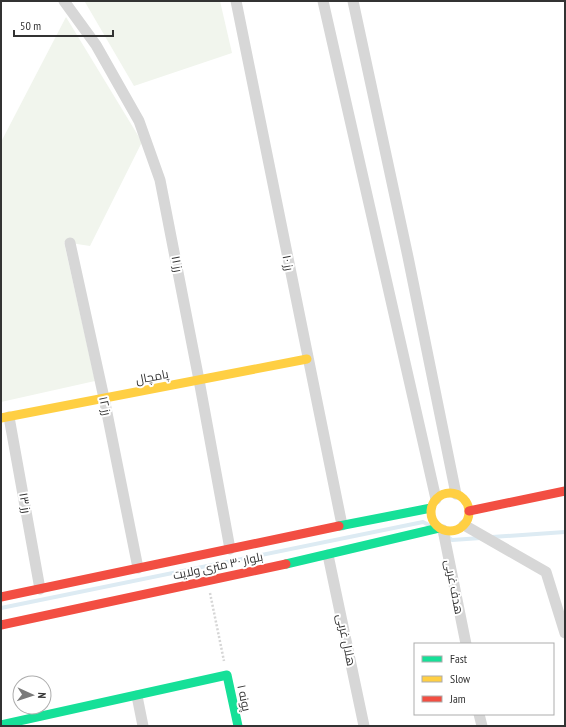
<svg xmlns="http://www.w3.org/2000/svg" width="566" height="727" font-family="'PT Sans Narrow',Cairo,sans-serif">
  <rect width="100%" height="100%" fill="#fff"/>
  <!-- green -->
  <path fill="#f1f5ed" d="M 86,1 L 220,1 L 232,53 L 134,86 L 85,2 Z
    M 66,17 L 142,142 L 90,246 L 64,242 L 95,381 L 1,402 L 1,142 Z"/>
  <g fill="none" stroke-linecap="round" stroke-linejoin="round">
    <!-- stream -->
    <path stroke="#ddebf3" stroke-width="4" d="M 447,536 L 452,540 L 481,538
      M 492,537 L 565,532
      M 1,608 L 423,522 L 429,525"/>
    <!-- path -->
    <path stroke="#d6d6d6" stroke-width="2.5" stroke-dasharray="2 2" stroke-linecap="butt" d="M 210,593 L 224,661"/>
    <!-- street -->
    <path stroke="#d7d7d7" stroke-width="11" d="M 64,1 L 96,45 L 139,121 L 160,180 L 199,380 L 230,549
      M 236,1 L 342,525
      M 323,1 L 436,499
      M 353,1 L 408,257 L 456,494
      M 70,243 L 104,398 L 138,568
      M 9,417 L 40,589
      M 464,525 L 546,572 L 565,633
      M 443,530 L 466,644
      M 328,555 L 364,726
      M 137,696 L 143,726
      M 479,714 L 482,726"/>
    <!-- fast -->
    <path stroke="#16e098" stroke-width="9" d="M 339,526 L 431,508
      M 286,564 L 439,528
      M 1,725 L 227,675 L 238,726"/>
    <!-- slow -->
    <path stroke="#ffcf43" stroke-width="9" d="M 1,418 L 307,359
      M431 512a19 19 0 1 1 38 0a19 19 0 1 1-38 0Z"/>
    <!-- jam -->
    <path stroke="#f24e42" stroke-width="9" d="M 469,511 L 565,491
      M 1,597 L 339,526
      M 1,625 L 286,564"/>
  </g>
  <g text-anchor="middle" stroke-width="4" stroke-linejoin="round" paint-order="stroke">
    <!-- street labels -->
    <g font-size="12" fill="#333" stroke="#fff">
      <text transform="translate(288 263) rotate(79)" y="4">رز ۱۰</text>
      <text transform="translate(177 264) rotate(79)" y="4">رز ۱۱</text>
      <text transform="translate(152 377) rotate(-11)" y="4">پامچال</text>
      <text transform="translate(105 406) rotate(78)" y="4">رز ۱۲</text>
      <text transform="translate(25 503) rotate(80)" y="4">رز ۱۳</text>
      <text transform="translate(218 566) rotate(-12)" y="4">بلوار ۳۰ متری ولایت</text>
      <text transform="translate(454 587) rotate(79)" y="4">هدف غربی</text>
      <text transform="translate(346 640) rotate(78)" y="4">هلال غربی</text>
      <text transform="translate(244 698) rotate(78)" y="4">پونه ۱</text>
    </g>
  </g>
  <!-- border -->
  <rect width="566" height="727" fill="none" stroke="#333333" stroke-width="4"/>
  <!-- legend -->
  <rect x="414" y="643" width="140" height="72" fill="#ffffff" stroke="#adadad"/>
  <rect x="422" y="656" width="20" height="6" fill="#16e098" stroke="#adadad"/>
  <text x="450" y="663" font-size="12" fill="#333333">Fast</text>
  <rect x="422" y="676" width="20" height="6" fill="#ffcf43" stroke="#adadad"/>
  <text x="450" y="683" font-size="12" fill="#333333">Slow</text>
  <rect x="422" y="696" width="20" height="6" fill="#f24e42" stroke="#adadad"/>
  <text x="450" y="703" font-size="12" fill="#333333">Jam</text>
  <!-- north arrow -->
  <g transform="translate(32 695) rotate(93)"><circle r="19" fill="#ffffff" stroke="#adadad"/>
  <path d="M0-3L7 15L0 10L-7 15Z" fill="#7a7a7a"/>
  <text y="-6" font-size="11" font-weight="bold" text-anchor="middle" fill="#333333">N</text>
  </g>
  <!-- scale -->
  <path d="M14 30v6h99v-6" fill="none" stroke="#333333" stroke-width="2"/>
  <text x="20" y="30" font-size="12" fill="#333333" stroke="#ffffff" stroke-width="3" paint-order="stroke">50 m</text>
</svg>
